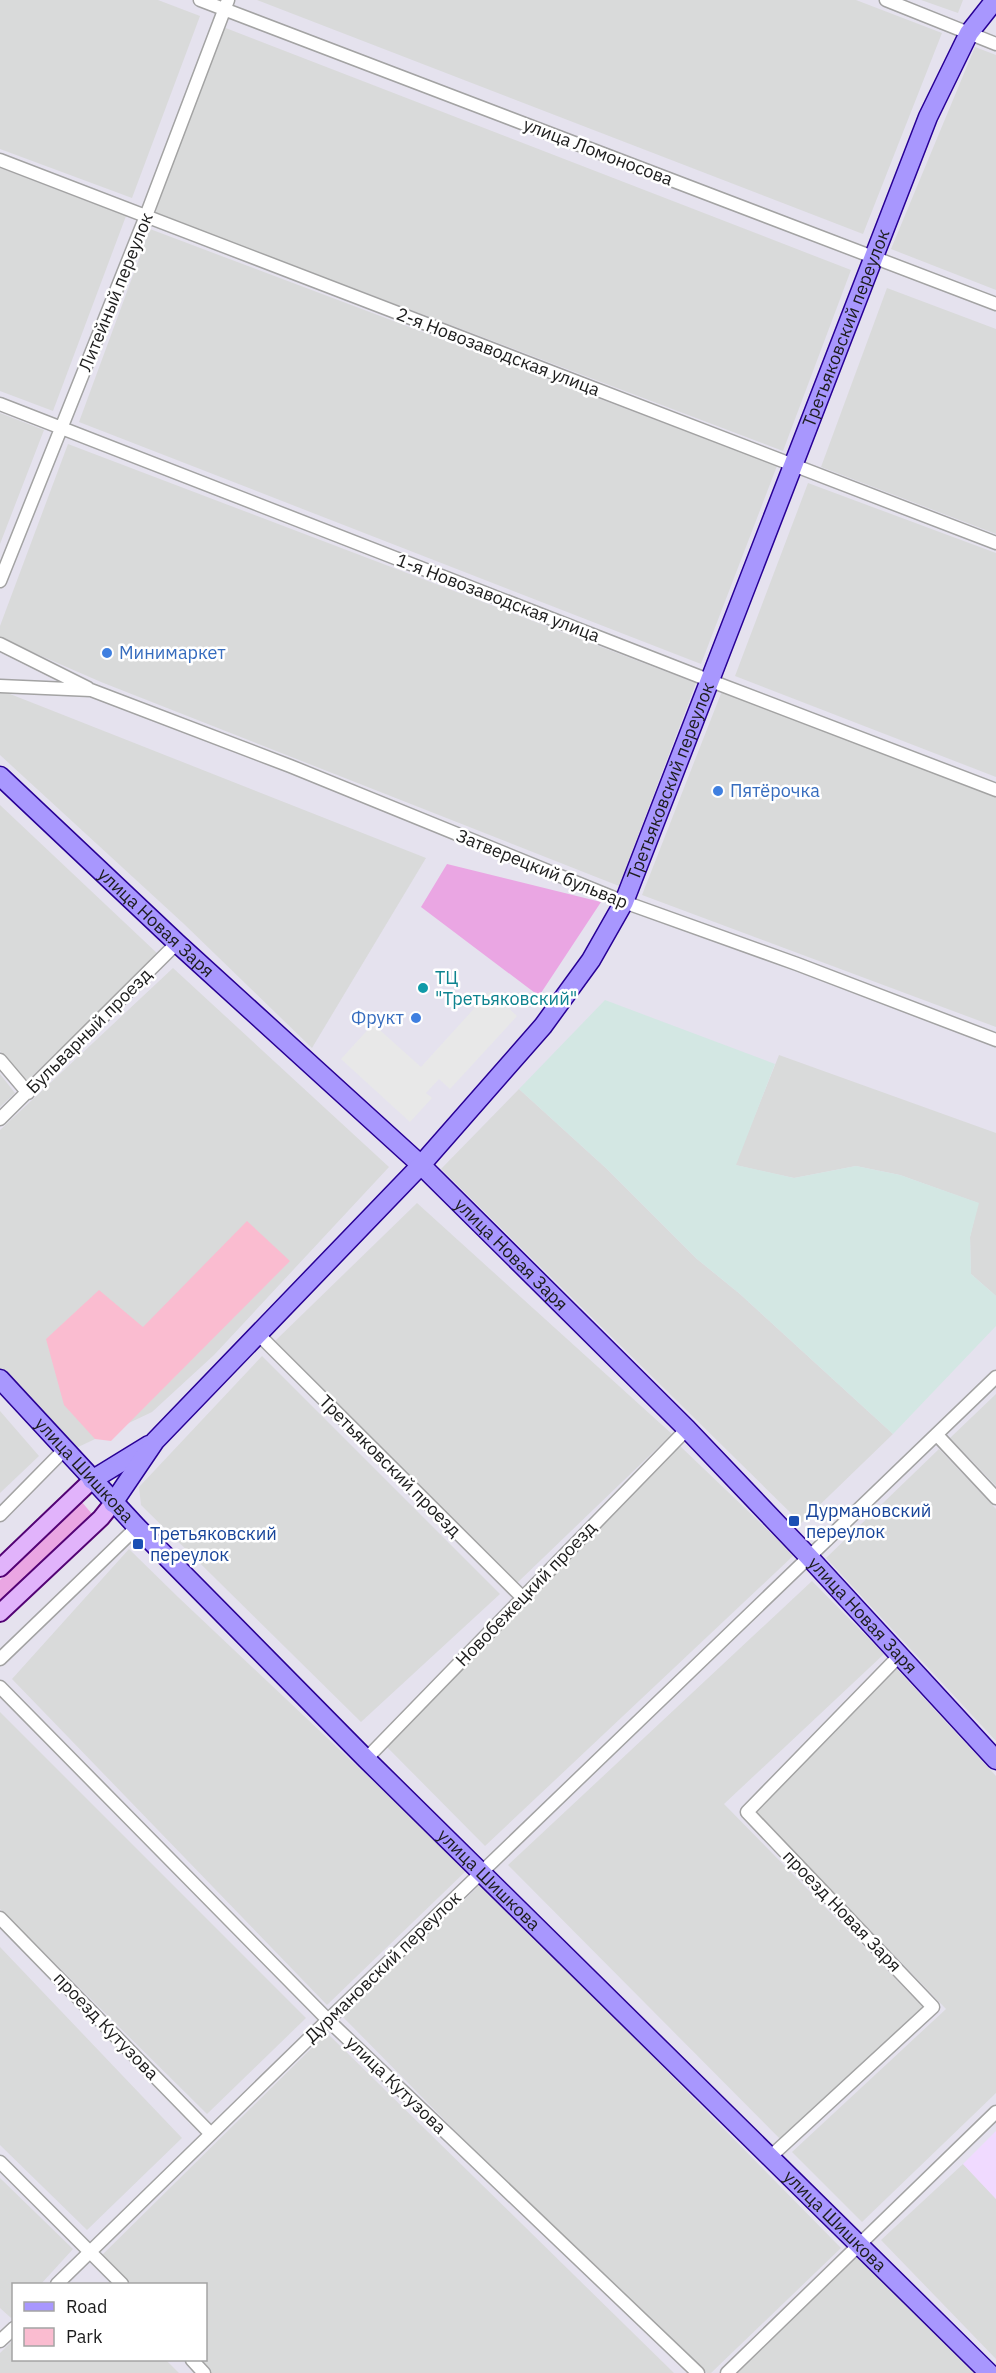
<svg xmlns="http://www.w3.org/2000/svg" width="996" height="2373" font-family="'IBM Plex Sans',sans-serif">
  <rect width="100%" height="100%" fill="#e5e2ee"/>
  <!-- residential -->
  <path fill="#d9dada" d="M 0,0 L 158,0 L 200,16 L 132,198 L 0,149 Z
    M 257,0 L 856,0 L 942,33 L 863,234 Z
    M 921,0 L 963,0 L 958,13 Z
    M 223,27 L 851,270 L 783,451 L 155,213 Z
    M 975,47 L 996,55 L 996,290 L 891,249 Z
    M 0,168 L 126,216 L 53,411 L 0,391 Z
    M 150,229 L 777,466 L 701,664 L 79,422 Z
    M 887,288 L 996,329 L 996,534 L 821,467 Z
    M 0,413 L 44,430 L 0,544 Z
    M 68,444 L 696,683 L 619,886 L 101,682 L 0,638 L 0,626 Z
    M 808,483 L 996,553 L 996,777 L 735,676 Z
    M 0,690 L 426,858 L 312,1048 L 184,924 L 0,755 Z
    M 722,691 L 996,797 L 996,1027 L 642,895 Z
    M 0,805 L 159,955 L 26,1082 L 0,1051 Z
    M 173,968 L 389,1167 L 214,1355 L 152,1412 L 74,1449 L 0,1371 L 0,1130 Z
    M 779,1055 L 996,1133 L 996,1296 L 971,1274 L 970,1237 L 978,1203 L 900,1175 L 856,1166 L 794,1178 L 735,1165 Z
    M 0,1074 L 15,1093 L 0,1107 Z
    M 519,1089 L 607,1169 L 697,1259 L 740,1294 L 893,1434 L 801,1523 L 441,1169 Z
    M 417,1203 L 672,1434 L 517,1583 L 275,1341 Z
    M 262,1356 L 500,1594 L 361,1722 L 141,1505 L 139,1487 Z
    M 996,1394 L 996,1486 L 950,1438 Z
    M 0,1411 L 39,1456 L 0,1493 Z
    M 680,1446 L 794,1555 L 485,1846 L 382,1742 Z
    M 939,1449 L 996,1509 L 996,1741 L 826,1558 Z
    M 129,1549 L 178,1597 L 467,1870 L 327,2005 L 12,1679 Z
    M 812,1581 L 884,1654 L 724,1804 L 923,2007 L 784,2143 L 508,1865 Z
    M 897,1669 L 996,1776 L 996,2093 L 862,2222 L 792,2152 L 946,2009 L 753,1809 Z
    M 0,1712 L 306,2018 L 207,2114 L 0,1909 Z
    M 482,1883 L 841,2248 L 711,2373 L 707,2373 L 489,2165 L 342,2016 Z
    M 0,1947 L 182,2138 L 87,2230 L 0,2145 Z
    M 327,2033 L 674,2373 L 211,2373 L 198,2360 L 206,2360 L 206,2284 L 123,2284 L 98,2259 Z
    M 963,2164 L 996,2199 L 996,2359 L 881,2240 Z
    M 0,2178 L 73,2249 L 41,2284 L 14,2284 L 13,2315 L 11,2318 L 0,2308 Z
    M 857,2256 L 978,2373 L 737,2373 Z
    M 13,2340 L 14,2360 L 166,2360 L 179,2373 L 0,2373 L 0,2353 Z"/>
  <!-- industrial -->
  <path fill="#d3e7e3" d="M 605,1000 L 775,1064 L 736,1165 L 794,1178 L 856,1166 L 900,1175 L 979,1203 L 970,1237 L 971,1274 L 996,1296 L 996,1326 L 893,1434 L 740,1294 L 697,1259 L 607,1169 L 519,1089 Z"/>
  <!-- education -->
  <path fill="#f0daff" d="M 996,2131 L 996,2199 L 963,2164 Z"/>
  <!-- grass -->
  <path fill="#eaa6e3" d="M 447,864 L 601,902 L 539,996 L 421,907 Z
    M 81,1501 L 92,1514 L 0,1601 L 0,1580 Z"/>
  <!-- park -->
  <path fill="#fabcd0" d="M 247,1221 L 290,1261 L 111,1441 L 95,1439 L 64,1405 L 46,1339 L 99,1290 L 143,1327 Z"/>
  <!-- parking -->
  <path fill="#e8e8e8" d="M 490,991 L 517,1016 L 450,1089 L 439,1079 L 426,1093 L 432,1098 L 410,1122 L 341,1059 L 373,1024 L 421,1067 Z"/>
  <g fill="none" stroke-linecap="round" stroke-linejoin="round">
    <!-- minor casing -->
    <g stroke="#a3a3a3" stroke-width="15">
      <path id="minor" d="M 200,0 L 996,304
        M 886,0 L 996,44
        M 0,160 L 996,543
        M 0,404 L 711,681 L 996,790
        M 0,581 L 146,216 L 228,0
        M 0,644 L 88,688
        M 0,686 L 91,690 L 290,766 L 624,902 L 797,964 L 996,1040
        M 0,1060 L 28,1093
        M 0,1119 L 177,943
        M 258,1334 L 523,1598
        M 937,1435 L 996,1498
        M 0,1515 L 64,1450
        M 0,1659 L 137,1527
        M 0,1687 L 328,2020 L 698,2373
        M 366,1759 L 687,1429
        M 0,1918 L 211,2134
        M 769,2158 L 933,2007 L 747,1812 L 900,1655
        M 0,2162 L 122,2284
        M 57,2284 L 328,2020 L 996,1377
        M 0,2341 L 14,2328
        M 192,2360 L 204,2373
        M 727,2373 L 996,2112"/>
    </g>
    <!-- secondary casing -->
    <g stroke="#530274" stroke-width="20">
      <path id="secondary" d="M 0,1568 L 92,1480
        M 0,1613 L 101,1518 L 113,1503"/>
    </g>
    <!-- primary casing -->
    <g stroke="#280095" stroke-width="21">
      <g id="primary">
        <path id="s1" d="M 0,776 L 177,943 L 421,1165 L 687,1429 L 808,1556 L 996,1760"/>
        <path id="s2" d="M 0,1379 L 137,1527 L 366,1759 L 989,2373"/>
        <path d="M 92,1480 L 149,1445"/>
        <path id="s3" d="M 113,1503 L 155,1441 L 421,1165 L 543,1026 L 591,960 L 624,902 L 928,117 L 969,33 L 995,0"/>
      </g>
    </g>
    <!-- minor -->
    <use href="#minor" stroke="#fff" stroke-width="12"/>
    <!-- secondary -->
    <use href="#secondary" stroke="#e1b3fb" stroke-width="16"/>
    <!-- primary -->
    <use href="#primary" stroke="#a897fe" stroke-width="18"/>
  </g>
  <!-- markers -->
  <g fill="#3f7fe0" stroke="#fff" stroke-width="2">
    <circle cx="107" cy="653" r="6"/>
    <circle cx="718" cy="791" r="6"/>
    <circle cx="416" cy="1018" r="6"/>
  </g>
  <circle fill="#0f9aa8" stroke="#fff" stroke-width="2" cx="423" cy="988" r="6"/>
  <g fill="#1a4fb4" stroke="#fff" stroke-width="2">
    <rect x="788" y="1515" width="12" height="12" rx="3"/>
    <rect x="132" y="1538" width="12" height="12" rx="3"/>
  </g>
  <g text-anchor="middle" stroke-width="5" stroke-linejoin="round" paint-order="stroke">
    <!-- street labels -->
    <g font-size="18" fill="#1c1c1c" stroke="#fff">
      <text transform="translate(598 152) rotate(21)" y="6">улица Ломоносова</text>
      <text transform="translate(116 292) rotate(-68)" y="6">Литейный переулок</text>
      <text dy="6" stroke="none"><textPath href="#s3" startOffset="1407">Третьяковский переулок</textPath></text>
      <text transform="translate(498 352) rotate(21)" y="6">2-я Новозаводская улица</text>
      <text transform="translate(498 598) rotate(21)" y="6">1-я Новозаводская улица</text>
      <text dy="6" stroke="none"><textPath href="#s3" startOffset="921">Третьяковский переулок</textPath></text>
      <text transform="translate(542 869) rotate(22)" y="6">Затверецкий бульвар</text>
      <text dy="6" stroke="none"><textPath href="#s1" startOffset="214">улица Новая Заря</textPath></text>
      <text transform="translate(89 1031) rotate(-45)" y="6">Бульварный проезд</text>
      <text dy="6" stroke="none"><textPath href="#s1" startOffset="700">улица Новая Заря</textPath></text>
      <text transform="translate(390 1466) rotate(45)" y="6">Третьяковский проезд</text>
      <text dy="6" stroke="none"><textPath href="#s2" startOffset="124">улица Шишкова</textPath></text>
      <text transform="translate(526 1594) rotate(-46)" y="6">Новобежецкий проезд</text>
      <text dy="6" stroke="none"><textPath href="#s1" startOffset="1204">улица Новая Заря</textPath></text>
      <text dy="6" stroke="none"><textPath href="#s2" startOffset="700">улица Шишкова</textPath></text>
      <text transform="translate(842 1911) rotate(46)" y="6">проезд Новая Заря</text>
      <text transform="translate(383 1967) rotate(-44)" y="6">Дурмановский переулок</text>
      <text transform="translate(106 2026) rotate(46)" y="6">проезд Кутузова</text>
      <text transform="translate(396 2085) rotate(44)" y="6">улица Кутузова</text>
      <text dy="6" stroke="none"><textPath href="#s2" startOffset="1186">улица Шишкова</textPath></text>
    </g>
    <!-- shop labels -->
    <g font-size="18" fill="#366cbe" stroke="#fff" text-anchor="start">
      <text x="119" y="659">Минимаркет</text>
      <text x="730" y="797">Пятёрочка</text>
      <text x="404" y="1024" text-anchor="end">Фрукт</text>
    </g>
    <!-- culture labels -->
    <g font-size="18" fill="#0d838f" stroke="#fff" text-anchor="start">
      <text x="435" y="984">ТЦ<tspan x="435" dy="21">"Третьяковский"</tspan></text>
    </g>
    <!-- transit labels -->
    <g font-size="18" fill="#164399" stroke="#fff" text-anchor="start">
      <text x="806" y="1517">Дурмановский<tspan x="806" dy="21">переулок</tspan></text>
      <text x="150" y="1540">Третьяковский<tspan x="150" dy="21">переулок</tspan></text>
    </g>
  </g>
  <!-- legend -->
  <rect x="12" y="2283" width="195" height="78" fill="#ffffff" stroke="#a4a4a4" stroke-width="1.5"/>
  <rect x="24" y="2302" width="30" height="9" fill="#a897fe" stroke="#a4a4a4" stroke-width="1.5"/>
  <text x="66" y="2313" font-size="18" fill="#1c1c1c">Road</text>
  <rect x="24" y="2328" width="30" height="18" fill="#fabcd0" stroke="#a4a4a4" stroke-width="1.5"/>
  <text x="66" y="2343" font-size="18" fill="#1c1c1c">Park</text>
</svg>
